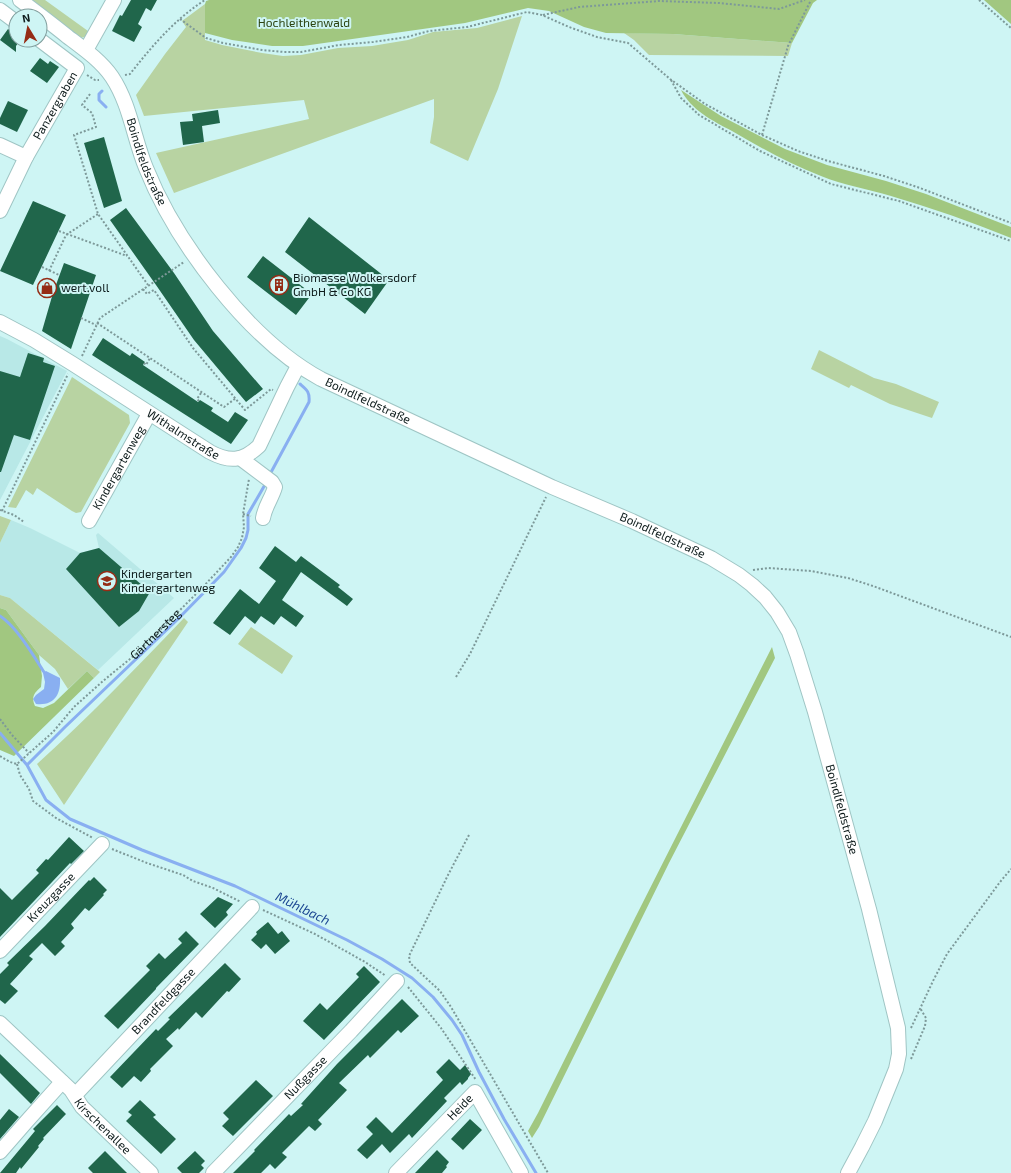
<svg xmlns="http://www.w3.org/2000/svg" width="1011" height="1173" font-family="'Exo 2',sans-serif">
  <rect width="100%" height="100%" fill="#cef5f4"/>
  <!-- built -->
  <path fill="#b8e8e7" d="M 0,336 L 7,339 L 67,371 L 0,500 Z
    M 11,520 L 30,528 L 80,553 L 99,548 L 96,535 L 98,533 L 174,598 L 98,670 L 10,598 L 0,595 L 0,543 Z"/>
  <!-- green -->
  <path fill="#b8d3a2" d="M 30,0 L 45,0 L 88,31 L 85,37 L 80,38 Z
    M 205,4 L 205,40 L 222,45 L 262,53 L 283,56 L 301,55 L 338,48 L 372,46 L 408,40 L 433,32 L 477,28 L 522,16 L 498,89 L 468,161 L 430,143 L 434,117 L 434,99 L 174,193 L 156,153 L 309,119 L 304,100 L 144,116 L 136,95 L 165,54 L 186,27 L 182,21 Z
    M 624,33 L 673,34 L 792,43 L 788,56 L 649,55 L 634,40 Z
    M 819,350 L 874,378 L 896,384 L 939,402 L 932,418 L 890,404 L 851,385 L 849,388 L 811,369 Z
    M 72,377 L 129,415 L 130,423 L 81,512 L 76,513 L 72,511 L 37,488 L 33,495 L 26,490 L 16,508 L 8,507 Z
    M 0,516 L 11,520 L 0,543 Z
    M 0,595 L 10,598 L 100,672 L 94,678 L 87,671 L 68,689 L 55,669 L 39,655 L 6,610 L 0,608 Z
    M 184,618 L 188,622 L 64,805 L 37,764 C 88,718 136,668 184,618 Z
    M 251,627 L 293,656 L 282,674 L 238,644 Z"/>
  <!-- forest -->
  <path fill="#a1c780" d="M 209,0 L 817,0 L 813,3 L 792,43 L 673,34 L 606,33 L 584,27 L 549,11 L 528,8 L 465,23 L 303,46 L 272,46 L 232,40 L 205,33 L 205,4 L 206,1 Z
    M 984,0 L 1011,0 L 1011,24 Z
    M 681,90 L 721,116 L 785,149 L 827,165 L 886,181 L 926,194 L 1011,227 L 1011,238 C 972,222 932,208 891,196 C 868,189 843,185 821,176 C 790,164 761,148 732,131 C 713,121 691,110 681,90 Z
    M 0,608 L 6,610 L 39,655 L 42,676 L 41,687 C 34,693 31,697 35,706 L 43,708 L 54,703 L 87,671 L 94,678 L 14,756 L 0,750 Z
    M 772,647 L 775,658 L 669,863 L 539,1127 L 532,1138 L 528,1131 L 538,1113 L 635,918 Z"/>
  <!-- water -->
  <path fill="#89aff1" d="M 46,671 L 60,678 C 61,695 54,706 36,704 L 33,699 L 36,695 L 44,689 L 45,682 L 43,673 Z"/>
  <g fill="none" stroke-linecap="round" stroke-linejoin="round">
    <!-- stream -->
    <path stroke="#89aff1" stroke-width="3" d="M 102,91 L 99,94 L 99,100 L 106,107
      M 269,476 L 309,402 C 310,392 307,390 300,384
      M 0,616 C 17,627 33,655 44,672
      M 0,733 L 27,765 L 46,800 L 70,819 L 142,850 L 235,886 L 347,940 L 382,959 L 412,978 L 433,997 L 452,1020 L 462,1035 L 479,1072 L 504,1119 L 536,1173
      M 27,765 L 65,727 L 178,619 L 224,572 L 241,548 L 246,538 L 248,530 L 248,514 L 266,483"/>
  </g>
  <!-- building -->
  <path fill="#20664b" d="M 131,0 L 157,0 L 151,11 L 146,8 L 138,24 L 142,27 L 134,42 L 112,31 L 120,15 L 122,16 Z
    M 8,29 L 16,35 L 16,40 L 20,40 L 16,46 L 16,52 L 0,40 Z
    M 40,58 L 48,64 L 50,61 L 59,67 L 47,83 L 30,71 Z
    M 8,101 L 28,110 L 17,132 L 0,124 L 0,118 Z
    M 218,110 L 220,123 L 202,126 L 204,142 L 183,145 L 180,122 L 193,121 L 192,114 Z
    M 104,137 L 122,201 L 104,208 L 84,143 Z
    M 33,201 L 66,215 L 33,285 L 0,271 Z
    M 126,208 L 174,273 L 213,331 L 263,389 L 246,402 L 194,340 L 156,285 L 110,220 Z
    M 309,217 L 389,280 L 365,314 L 285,252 Z
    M 263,256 L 312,294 L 296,315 L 247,277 Z
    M 64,263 L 96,275 L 71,349 L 42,331 L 53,293 Z
    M 103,338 L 130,356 L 132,353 L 145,362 L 143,365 L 198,402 L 200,400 L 213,408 L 211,411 L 228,422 L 235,412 L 248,420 L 231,444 L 92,355 Z
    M 28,353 L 44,358 L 43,362 L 55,366 L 30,440 L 14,435 L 1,472 L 0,472 L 0,371 L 20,377 Z
    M 275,546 L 296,562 L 301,556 L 340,585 L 338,587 L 353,599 L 347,606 L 301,572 L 282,600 L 304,616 L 296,627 L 281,616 L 274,625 L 261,616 L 255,624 L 245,616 L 230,635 L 213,623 L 240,589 L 259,604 L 276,581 L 259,568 Z
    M 99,548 L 150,592 L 139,611 L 119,627 L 66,569 L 80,553 Z
    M 69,837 L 84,851 L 71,864 L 70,863 L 0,937 L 0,888 L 12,900 L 39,873 L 36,870 L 46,859 L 48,860 Z
    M 94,877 L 107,890 L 103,894 L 104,895 L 89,911 L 85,908 L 71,924 L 74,928 L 61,942 L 65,946 L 55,956 L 42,943 L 29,956 L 33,959 L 10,984 L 18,991 L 5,1004 L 0,1000 L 0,974 L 9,965 L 7,963 L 45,926 L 89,880 L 90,881 Z
    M 218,897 L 233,904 L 226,912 L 228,915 L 215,928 L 200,914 Z
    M 268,922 L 278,934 L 282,931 L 290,941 L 275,954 L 266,944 L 261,949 L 251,940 L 257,934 L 256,932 Z
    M 186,931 L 199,944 L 156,988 L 156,989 L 118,1029 L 104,1016 L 150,970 L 146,966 L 159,953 L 165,959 L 182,943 L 178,939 Z
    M 225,963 L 241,979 L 229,992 L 227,991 L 202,1018 L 196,1012 L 179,1030 L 178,1028 L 166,1039 L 173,1046 L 150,1069 L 151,1071 L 141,1082 L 134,1076 L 122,1088 L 110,1077 L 156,1029 L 158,1031 L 170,1019 L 168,1018 Z
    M 364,966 L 380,982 L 324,1040 L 303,1021 L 320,1003 L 327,1010 L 359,977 L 356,974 Z
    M 402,999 L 419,1016 L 401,1033 L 398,1030 L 370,1058 L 368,1055 L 339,1083 L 347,1090 L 318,1120 L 322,1124 L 315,1131 L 309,1126 L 282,1153 L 287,1157 L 275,1169 L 270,1164 L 261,1173 L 233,1173 L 255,1151 L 254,1150 L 289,1114 L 291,1116 L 303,1105 L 301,1104 L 337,1064 Z
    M 0,1054 L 40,1093 L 31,1104 L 0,1073 Z
    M 449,1059 L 460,1070 L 465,1065 L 471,1074 L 468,1078 L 468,1079 L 462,1085 L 460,1082 L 444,1098 L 447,1101 L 412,1138 L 409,1134 L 390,1153 L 382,1144 L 367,1159 L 357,1150 L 373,1134 L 366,1127 L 376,1117 L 392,1133 L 443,1080 L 436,1072 Z
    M 256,1080 L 273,1096 L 233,1136 L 222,1126 L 229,1119 L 223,1113 Z
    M 140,1100 L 156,1115 L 153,1117 L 176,1139 L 161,1154 L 126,1121 L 132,1115 L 128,1112 Z
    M 57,1105 L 66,1114 L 43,1138 L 44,1139 L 38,1146 L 39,1147 L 21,1169 L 20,1167 L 16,1173 L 0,1173 L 35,1131 L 33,1129 Z
    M 9,1109 L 19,1117 L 0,1139 L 0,1120 Z
    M 470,1119 L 482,1130 L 463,1150 L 451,1139 Z
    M 437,1150 L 449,1162 L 446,1166 L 447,1167 L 442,1173 L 415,1173 Z
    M 105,1151 L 127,1173 L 93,1173 L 88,1168 Z
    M 195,1151 L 205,1161 L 201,1165 L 204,1168 L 199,1173 L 182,1173 L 177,1168 Z"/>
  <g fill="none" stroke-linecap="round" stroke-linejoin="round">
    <!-- minor casing -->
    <g stroke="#9fc5c4" stroke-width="16">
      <g id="minor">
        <path id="s2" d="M 20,0 C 36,12 52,24 68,37 C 84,49 101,61 112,77 C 130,104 134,139 146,168 C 176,243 249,340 321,379 L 552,487 L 632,521 L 711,558 L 739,575 L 752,585 L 765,597 L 777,612 L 789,632 L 797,654 L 815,712 L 869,909 L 898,1028 L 899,1054 L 896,1069 L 875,1121 L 862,1147 L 848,1173"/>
        <path d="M 0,10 L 16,22"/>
        <path d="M 86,50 L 114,0"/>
        <path d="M 0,145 L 26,157"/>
        <path id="s3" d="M 0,211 L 26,157 L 77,68 L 40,40"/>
        <path id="s4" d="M 0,322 L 34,340 L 73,364 L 210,452 C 229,462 242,462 259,446 L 287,387 L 298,366"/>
        <path d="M 240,458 L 272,482 L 275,487 C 272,498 265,506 263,518"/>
        <path id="s5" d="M 89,521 L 149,414"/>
        <path id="s6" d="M 0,951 L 102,844"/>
        <path id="s7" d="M 0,1023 L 71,1090 L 82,1107 L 151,1173"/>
        <path id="s8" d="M 75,1095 L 252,907"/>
        <path d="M 0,1152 L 27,1121 L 62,1082"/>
        <path id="s9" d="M 213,1173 L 351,1031 L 397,981"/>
        <path id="s10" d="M 396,1173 L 475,1092 L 521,1173"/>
      </g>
    </g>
    <!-- path -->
    <g stroke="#7d9999" stroke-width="2" stroke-dasharray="2 2" stroke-linecap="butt">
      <path d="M 979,0 L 1011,28"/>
      <path d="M 543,15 L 579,7 L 659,1 L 719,3 L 779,9 L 805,0"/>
      <path d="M 180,19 L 206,38 L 223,43 L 262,50 L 284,52 L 301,52 L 339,45 L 373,42 L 407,37 L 429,31 L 467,27 L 527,12 L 542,15 L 569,27 L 597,37 L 628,43 L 670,79 L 705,104 L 762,135 L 798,151 L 828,161 L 884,176 L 920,188 L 1011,223"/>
      <path d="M 87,75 L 95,80 L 99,80"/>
      <path d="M 125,75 L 130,74 C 152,46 175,19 205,0"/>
      <path d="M 671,80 L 681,98 L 699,115 L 760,151 L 831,184 L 899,201 L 1011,241"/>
      <path d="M 90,94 L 82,105 L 92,113 L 96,127 L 74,135 L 98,214 L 148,285"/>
      <path d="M 762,135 L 788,46 L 811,0"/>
      <path d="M 59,231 L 127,256"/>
      <path d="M 42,267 L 59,275"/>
      <path d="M 49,271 L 66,235 L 98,214"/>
      <path d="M 143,289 L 147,294 L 154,290 L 193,348 L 245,410 L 271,389 L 273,390"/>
      <path d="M 81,318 L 96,325"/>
      <path d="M 97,323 L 224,407 L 236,398"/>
      <path d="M 82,356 L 100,318 L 184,262"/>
      <path d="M 144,363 L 146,365 L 150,358"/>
      <path d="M 199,401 L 197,399 L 201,393"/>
      <path d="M 0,510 L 14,515 L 24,522"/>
      <path d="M 2,511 L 68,374"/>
      <path d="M 243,514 L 251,516"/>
      <path d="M 753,570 L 768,568 L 811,571 L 848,578 L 873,586 L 1011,637"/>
      <path d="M 456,677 L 470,654 L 546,497"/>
      <path d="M 0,719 L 12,735 L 29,753"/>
      <path id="s1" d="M 0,756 L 10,762 L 17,764 L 53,732 L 74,707 L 103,681 L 136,654 L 201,589 L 231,557 L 238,547 L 242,538 L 244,527 L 243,514 L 249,479"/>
      <path d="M 17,764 L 20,775 L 29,789 L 33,801 L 56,818 L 93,838"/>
      <path d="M 469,835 L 448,875 L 409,956 L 410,963 L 440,991 L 451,1007 L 548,1173"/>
      <path d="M 112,849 L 147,863 L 183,875 L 193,881 L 213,888 L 241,902"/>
      <path d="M 263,910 L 315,934 L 365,962 L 386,976"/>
      <path d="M 408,987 L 441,1028 L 476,1080"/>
      <path d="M 911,1028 L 933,981 L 947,954 L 1000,882 L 1011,869"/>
      <path d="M 911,1059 L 925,1026 L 926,1018 L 920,1008"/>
    </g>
    <!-- minor -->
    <use href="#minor" stroke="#fff" stroke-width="14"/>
  </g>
  <!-- icons -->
  <defs>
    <g id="building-ring" transform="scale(1)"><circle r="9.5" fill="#cef5f4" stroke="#952c15" stroke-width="1.5"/><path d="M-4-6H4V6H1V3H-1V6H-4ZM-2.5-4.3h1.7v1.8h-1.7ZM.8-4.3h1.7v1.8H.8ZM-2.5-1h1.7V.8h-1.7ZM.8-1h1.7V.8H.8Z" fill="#952c15"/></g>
    <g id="shop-ring" transform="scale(1)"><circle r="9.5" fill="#cef5f4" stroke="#952c15" stroke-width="1.5"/><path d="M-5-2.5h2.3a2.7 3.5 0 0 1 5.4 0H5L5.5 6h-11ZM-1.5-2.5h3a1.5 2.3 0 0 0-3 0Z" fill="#952c15"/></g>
    <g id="school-ring" transform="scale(1)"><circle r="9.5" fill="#cef5f4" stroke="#952c15" stroke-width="1.5"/><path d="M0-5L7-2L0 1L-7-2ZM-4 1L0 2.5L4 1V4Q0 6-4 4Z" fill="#952c15"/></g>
  </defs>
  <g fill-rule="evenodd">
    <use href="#building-ring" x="279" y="285"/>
    <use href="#shop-ring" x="47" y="288"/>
    <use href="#school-ring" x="107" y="581"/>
  </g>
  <g text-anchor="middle" stroke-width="4" stroke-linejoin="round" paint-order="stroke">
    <!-- park labels -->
    <g font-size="12" fill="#2c4412" stroke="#cef5f4">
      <text x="304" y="27">Hochleithenwald</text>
    </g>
    <!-- street labels -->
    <g font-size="12" fill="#0d1b1b" stroke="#cef5f4">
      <text dy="4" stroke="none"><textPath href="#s3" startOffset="119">Panzergraben</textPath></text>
      <text dy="4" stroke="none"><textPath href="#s2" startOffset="212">Boindlfeldstraße</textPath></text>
      <text dy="4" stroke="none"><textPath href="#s2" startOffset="548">Boindlfeldstraße</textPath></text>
      <text dy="4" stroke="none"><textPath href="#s4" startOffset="215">Withalmstraße</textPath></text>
      <text dy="4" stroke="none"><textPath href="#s5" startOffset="61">Kindergartenweg</textPath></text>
      <text dy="4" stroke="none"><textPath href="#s2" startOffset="872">Boindlfeldstraße</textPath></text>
      <text dy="4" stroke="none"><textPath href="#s1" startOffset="209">Gärtnersteg</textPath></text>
      <text dy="4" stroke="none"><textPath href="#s2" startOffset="1220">Boindlfeldstraße</textPath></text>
      <text dy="4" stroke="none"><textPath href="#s6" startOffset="74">Kreuzgasse</textPath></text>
      <text dy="4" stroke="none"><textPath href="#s8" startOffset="129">Brandfeldgasse</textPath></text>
      <text dy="4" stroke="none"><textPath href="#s9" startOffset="133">Nußgasse</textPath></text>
      <text dy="4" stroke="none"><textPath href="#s10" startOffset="92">Heide</textPath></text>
      <text dy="4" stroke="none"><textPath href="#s7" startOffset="146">Kirschenallee</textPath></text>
    </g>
    <!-- poi labels -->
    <g font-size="12" fill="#0d1b1b" stroke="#cef5f4" text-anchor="start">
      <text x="293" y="282">Biomasse Wolkersdorf<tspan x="293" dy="14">GmbH &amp; Co KG</tspan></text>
      <text x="61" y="292">wert.voll</text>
      <text x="121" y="578">Kindergarten<tspan x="121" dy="14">Kindergartenweg</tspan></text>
    </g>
    <!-- water labels -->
    <g font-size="13" font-style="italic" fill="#1b4692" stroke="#cef5f4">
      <text transform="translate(303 908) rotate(26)" y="5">Mühlbach</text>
    </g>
  </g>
  <!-- north arrow -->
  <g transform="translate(28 28) rotate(350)"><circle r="19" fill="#cef5f4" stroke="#819e9d"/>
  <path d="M0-3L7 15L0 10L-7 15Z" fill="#952c15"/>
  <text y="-6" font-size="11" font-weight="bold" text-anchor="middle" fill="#0d1b1b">N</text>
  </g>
</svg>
